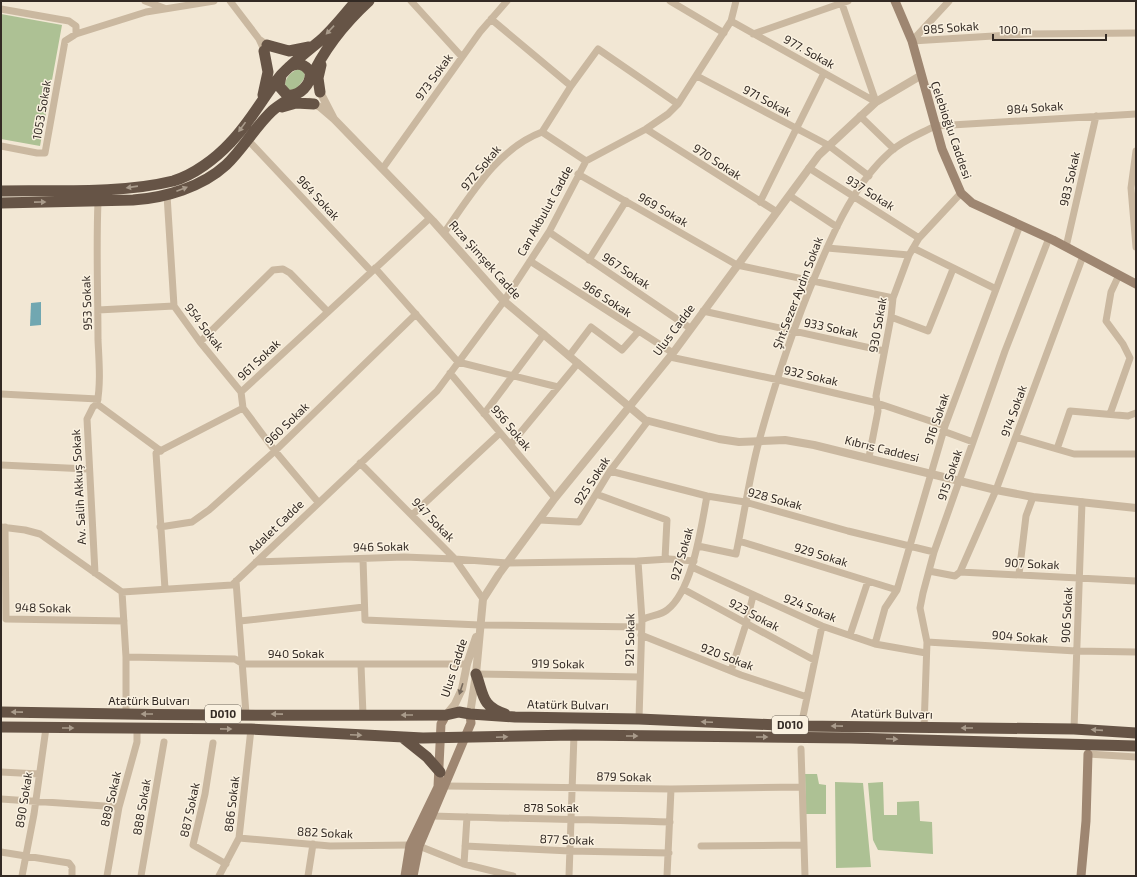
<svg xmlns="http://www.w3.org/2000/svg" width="1137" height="877" font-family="'Exo 2',sans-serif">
  <rect width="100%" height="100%" fill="#f2e7d4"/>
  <!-- green -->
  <path fill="#adc194" d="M 1,14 L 62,25 L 40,146 L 1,139 Z
    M 298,69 C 311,73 302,82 296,89 L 289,90 L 285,84 C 286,77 291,72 298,69 Z
    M 805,774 L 817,774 L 819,784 L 826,785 L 826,814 L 806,814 Z
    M 835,782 L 863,783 L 871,867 L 836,868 Z
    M 883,782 L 884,815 L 897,815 L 897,802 L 919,801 L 920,821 L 932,822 L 933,854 L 878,850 L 873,840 L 868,783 Z"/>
  <!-- water -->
  <path fill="#71a7b1" d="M 41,302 L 41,325 L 30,326 L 31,303 Z"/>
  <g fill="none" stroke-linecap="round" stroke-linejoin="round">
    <!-- minor -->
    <path stroke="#cab8a0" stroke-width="7" d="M 145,1 L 164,8
      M 230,1 L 259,39
      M 411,1 L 462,57
      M 670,1 L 724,33
      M 841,1 L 876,102
      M 1,9 L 69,21 L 76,26 L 76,34
      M 491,19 L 571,86
      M 731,21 L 876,102
      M 753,34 L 848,1
      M 912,41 L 1027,34 L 1136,33
      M 912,41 L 949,1
      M 265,52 L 259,39 L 269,46
      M 697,76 L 828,145 L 869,176
      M 860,116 L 894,149
      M 646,129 L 777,212
      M 542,132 L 571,86 L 598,49 L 678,104
      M 248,140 L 371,271
      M 1,146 L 37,153 L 45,153 L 65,41 L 76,34 L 146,12 L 214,1
      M 1136,151 L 1131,188 L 1136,247
      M 383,168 L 480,32 L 507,1
      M 809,168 L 919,238
      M 578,174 L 737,265 L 893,298
      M 167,195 L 174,306 L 200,342 L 241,392
      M 790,196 L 837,227
      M 760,202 L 824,73
      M 549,232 L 690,328
      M 444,233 C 471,195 497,149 542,132 L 586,161
      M 1066,247 L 1096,116
      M 827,248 L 909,255
      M 913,248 L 996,289
      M 589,260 L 626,201
      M 530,261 L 673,353
      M 375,268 L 458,362 L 558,387
      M 98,310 L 174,306
      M 703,311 L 884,351
      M 891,317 L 928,331 L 953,269
      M 200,342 L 273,270 L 283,269 L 290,273 L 328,312
      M 569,356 L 591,327 L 622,350 L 638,332
      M 670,357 L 779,380 L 877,403 L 945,426
      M 450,373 L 555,498
      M 1,394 L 98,399
      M 97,404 C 101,383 99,361 98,340 C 98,294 96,248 98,202
      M 97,404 L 161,451
      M 243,408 L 241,392 L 430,218
      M 243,408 L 275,451 L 318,502
      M 484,414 L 544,334
      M 1110,414 L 1130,358 L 1123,344 L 1106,321 L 1111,292 L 1119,275
      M 943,431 L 973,442
      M 1016,437 L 1074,454 L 1136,454
      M 511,444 L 578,363
      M 1057,449 L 1070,411 L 1128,416 L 1136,413
      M 869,457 L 878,411 L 876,396 L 891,317 L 893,298 L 909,255 L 919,238 L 961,193
      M 360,463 L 455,559 L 483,599
      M 1,465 L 88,469
      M 610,471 L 707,496 L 745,502 L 848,531 L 934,552
      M 596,494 L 667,520 L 665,559
      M 412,515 L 500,433
      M 539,520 L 579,522 L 610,471 L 648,421
      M 1,527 L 25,530 L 40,534 L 122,592 L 232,585 L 437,391 L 504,301 L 549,232 L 586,161 L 646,129 L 668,114 L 678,104 L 731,21 L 736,1
      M 5,527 L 6,619 L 124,621
      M 160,527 L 192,522 L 209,510 L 275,451 L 416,314
      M 739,541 L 897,590
      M 698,546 L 736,554 C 744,516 749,478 759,441 C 775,383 794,325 818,269 C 835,228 856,182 890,152 C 903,140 920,134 935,126 L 1136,114
      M 363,559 L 365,620 L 480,625 L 641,627
      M 638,561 L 642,620 L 639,719
      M 256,562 L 404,557 L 455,559 L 507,563 L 638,561 L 669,559 L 694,561
      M 692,567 L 822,626 L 875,644 L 926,653
      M 929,571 L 955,576 L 960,572 L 1136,581
      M 960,572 L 996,490 L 1083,256
      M 95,573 L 87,419 L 93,407 L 97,404
      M 1019,574 L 1026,516 L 1033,497
      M 236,581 L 246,714
      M 165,589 L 156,453 L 243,408
      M 683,589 L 814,660
      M 122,592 L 126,657 L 126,714
      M 642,620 C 649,615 660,616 667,610 C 693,590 701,527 707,496
      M 240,621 L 364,607
      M 641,635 L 741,675 L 807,697
      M 850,635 L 868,581
      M 927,642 L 1076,651 L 1136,652
      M 875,644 L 885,608 L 897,590 L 945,426 L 1020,225
      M 126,657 L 235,659 L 243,664 L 467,664
      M 361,665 L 363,715
      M 731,671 L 746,624 L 753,596
      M 476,674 L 640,677
      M 801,726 L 822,626
      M 924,728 L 927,642 L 920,608 L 923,593 L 934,552 L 973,442 L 1005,351 L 1049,238
      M 1074,729 L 1082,502
      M 213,743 L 205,794 L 193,845 L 226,864
      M 801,749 L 805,876
      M 1088,754 L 1136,757
      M 1,772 L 39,774
      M 445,786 L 671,789 L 801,787
      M 1,799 L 119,807
      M 433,816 C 512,819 591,819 670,822
      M 239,838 L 330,846 L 410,845
      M 419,846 L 464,864 L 513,876
      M 465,846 L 570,851 L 669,853
      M 701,846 L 803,845
      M 1,852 L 69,863 L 72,867 L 72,876
      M 464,864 L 467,817
      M 22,876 L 34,814 L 46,728
      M 107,876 L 119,807 L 137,742 L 137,728
      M 141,876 L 164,742
      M 219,876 L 239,838 L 251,729
      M 308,876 L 313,844
      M 569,876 L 574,735
      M 667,876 L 671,789"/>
    <!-- tertiary -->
    <path stroke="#cab8a0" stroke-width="8" d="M 310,102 L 320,107 L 334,119 L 318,88
      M 334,119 L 433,221 L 504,301 L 645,420 L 719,439 L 739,442 L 785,440 L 814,445 L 996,490 L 1033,497 L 1136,508
      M 470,714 L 476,674 L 483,599 L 499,574 L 555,498 L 673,353 L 819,155 L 876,102 L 920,76
      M 446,715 L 455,704 L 462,689 L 467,664 L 476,637"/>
    <!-- secondary -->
    <path stroke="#9e8671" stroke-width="9" d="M 895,1 L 912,41 L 942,149 L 961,193 L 972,203 L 1053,240 L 1136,284
      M 405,876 L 410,845 L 438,787 L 441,724 L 446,715
      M 413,876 L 419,846 L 471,723 L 470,714
      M 1081,876 L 1086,821 L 1088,754"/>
    <!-- trunk -->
    <path stroke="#665446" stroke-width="11" d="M 267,45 L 289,51 L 309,47
      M 281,76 L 279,86 L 287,95 C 299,97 312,84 310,72 C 305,64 297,62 289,67
      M 310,80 C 323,51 345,23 369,1
      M 320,92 L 318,78 L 321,65
      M 263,95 L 268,72 L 264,51
      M 282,107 L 296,103 L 314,104
      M 1,191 C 55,190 120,194 173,181 C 194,175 216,158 230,143 C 250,123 263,97 281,75 C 294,61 308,51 322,39 C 334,28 345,14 356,1
      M 1,203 L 133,200 C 165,198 202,187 226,165 C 243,149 255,127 272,111 C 279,105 288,100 295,95
      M 476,674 C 484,695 481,706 505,714
      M 1,712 C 149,715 297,716 446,715 L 459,712 L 470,714 L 515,717 L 639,719 L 801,726 L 1074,729 L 1136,733
      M 1,727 L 251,729 L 423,738 L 574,735 L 850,738 L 1136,746
      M 402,737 L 427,757 L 440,772"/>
  </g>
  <!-- one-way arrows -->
  <defs><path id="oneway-solid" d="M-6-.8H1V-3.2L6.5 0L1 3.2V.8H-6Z"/></defs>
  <g fill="#a99b8b">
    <use href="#oneway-solid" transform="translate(330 30) rotate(133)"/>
    <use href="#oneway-solid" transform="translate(242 127) rotate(126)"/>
    <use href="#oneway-solid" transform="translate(132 187) rotate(172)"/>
    <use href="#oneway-solid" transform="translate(182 189) rotate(-21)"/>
    <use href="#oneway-solid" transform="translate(40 202) rotate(-1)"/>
    <use href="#oneway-solid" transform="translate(17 712) rotate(-179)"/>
    <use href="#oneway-solid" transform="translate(147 714) rotate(180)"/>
    <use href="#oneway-solid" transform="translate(277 714) rotate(-179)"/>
    <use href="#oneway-solid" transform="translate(407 715) rotate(180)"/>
    <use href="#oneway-solid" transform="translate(707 722) rotate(-178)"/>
    <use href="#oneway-solid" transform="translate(837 726) rotate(-179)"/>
    <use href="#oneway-solid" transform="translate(68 728)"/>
    <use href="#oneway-solid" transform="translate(967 728) rotate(-180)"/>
    <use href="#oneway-solid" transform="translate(226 729) rotate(1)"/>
    <use href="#oneway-solid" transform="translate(1097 730) rotate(-176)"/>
    <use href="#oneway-solid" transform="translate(356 735) rotate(3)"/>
    <use href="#oneway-solid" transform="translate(632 736)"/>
    <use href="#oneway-solid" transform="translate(502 737) rotate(-2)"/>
    <use href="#oneway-solid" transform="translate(762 737)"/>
    <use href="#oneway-solid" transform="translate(892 739) rotate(2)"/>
  </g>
  <use fill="#776a5c" href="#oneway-solid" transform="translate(461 689) rotate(108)"/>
  <g text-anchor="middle" stroke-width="3" stroke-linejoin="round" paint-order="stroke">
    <!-- shield labels -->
    <g fill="#faf1e0" stroke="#6f665c" stroke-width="1">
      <rect x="205" y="705" width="36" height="18" rx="3"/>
      <rect x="772" y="716" width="36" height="18" rx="3"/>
    </g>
    <g font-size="11" font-weight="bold" fill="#332a24">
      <text x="223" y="718">D010</text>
      <text x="790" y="729">D010</text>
    </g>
    <!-- street labels -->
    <g font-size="12" fill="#332a24" stroke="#faf1e0">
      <text transform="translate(951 28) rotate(-4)" y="4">985 Sokak</text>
      <text transform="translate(809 52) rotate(29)" y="4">977. Sokak</text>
      <text transform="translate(434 77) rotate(-54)" y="4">973 Sokak</text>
      <text transform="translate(767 101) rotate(28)" y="4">971 Sokak</text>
      <text transform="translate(1035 108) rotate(-4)" y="4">984 Sokak</text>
      <text transform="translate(42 110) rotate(-80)" y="4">1053 Sokak</text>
      <text transform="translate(951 130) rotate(71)" y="4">Çelebioğlu Caddesi</text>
      <text transform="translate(717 162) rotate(33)" y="4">970 Sokak</text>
      <text transform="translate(481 168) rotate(-50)" y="4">972 Sokak</text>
      <text transform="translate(1070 179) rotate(-77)" y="4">983 Sokak</text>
      <text transform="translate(870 193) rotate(32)" y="4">937 Sokak</text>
      <text transform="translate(318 198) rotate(47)" y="4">964 Sokak</text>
      <text transform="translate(663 210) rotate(30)" y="4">969 Sokak</text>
      <text transform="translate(545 211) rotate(-61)" y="4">Can Akbulut Cadde</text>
      <text transform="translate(485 260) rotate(48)" y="4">Rıza Şimşek Cadde</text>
      <text transform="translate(626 271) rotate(34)" y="4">967 Sokak</text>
      <text transform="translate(798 293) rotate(-69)" y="4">Şht.Sezer Aydın Sokak</text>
      <text transform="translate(607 299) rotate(33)" y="4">966 Sokak</text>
      <text transform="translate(87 303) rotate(-92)" y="4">953 Sokak</text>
      <text transform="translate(878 325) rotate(-80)" y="4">930 Sokak</text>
      <text transform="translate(204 327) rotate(53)" y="4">954 Sokak</text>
      <text transform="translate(831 328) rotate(12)" y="4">933 Sokak</text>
      <text transform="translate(674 330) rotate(-53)" y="4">Ulus Cadde</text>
      <text transform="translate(259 360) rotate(-43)" y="4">961 Sokak</text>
      <text transform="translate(811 376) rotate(13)" y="4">932 Sokak</text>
      <text transform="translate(1014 411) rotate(-70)" y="4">914 Sokak</text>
      <text transform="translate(937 419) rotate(-71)" y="4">916 Sokak</text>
      <text transform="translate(287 424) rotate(-44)" y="4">960 Sokak</text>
      <text transform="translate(511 428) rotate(50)" y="4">956 Sokak</text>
      <text transform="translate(882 449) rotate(14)" y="4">Kıbrıs Caddesi</text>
      <text transform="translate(950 475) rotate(-71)" y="4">915 Sokak</text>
      <text transform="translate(592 481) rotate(-57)" y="4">925 Sokak</text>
      <text transform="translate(79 487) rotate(-93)" y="4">Av. Salih Akkuş Sokak</text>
      <text transform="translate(775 499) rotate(15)" y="4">928 Sokak</text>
      <text transform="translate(433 520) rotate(46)" y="4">947 Sokak</text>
      <text transform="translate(276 527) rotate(-44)" y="4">Adalet Cadde</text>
      <text transform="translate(381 547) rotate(-1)" y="4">946 Sokak</text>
      <text transform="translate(682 554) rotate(-74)" y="4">927 Sokak</text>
      <text transform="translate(821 555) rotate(17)" y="4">929 Sokak</text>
      <text transform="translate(1032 564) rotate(3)" y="4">907 Sokak</text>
      <text transform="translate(43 608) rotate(1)" y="4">948 Sokak</text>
      <text transform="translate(810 608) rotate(22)" y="4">924 Sokak</text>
      <text transform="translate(754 615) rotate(28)" y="4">923 Sokak</text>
      <text transform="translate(1067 615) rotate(-87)" y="4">906 Sokak</text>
      <text transform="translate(1020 637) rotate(4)" y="4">904 Sokak</text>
      <text transform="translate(630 640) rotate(-89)" y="4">921 Sokak</text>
      <text x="296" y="658">940 Sokak</text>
      <text transform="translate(727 657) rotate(21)" y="4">920 Sokak</text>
      <text transform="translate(558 664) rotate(1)" y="4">919 Sokak</text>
      <text transform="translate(454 668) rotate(-72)" y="4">Ulus Cadde</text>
      <text x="149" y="705">Atatürk Bulvarı</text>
      <text transform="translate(568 705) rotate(1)" y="4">Atatürk Bulvarı</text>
      <text transform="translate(892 714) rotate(1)" y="4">Atatürk Bulvarı</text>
      <text transform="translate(624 777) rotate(1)" y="4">879 Sokak</text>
      <text transform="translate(111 799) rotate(-77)" y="4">889 Sokak</text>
      <text transform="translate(24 800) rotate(-81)" y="4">890 Sokak</text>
      <text transform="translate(232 804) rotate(-83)" y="4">886 Sokak</text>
      <text transform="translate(142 807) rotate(-80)" y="4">888 Sokak</text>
      <text x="551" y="812">878 Sokak</text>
      <text transform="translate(190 810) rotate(-78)" y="4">887 Sokak</text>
      <text transform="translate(325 833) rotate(3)" y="4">882 Sokak</text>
      <text transform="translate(567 840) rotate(2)" y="4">877 Sokak</text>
    </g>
  </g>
  <!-- border -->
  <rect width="1137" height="877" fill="none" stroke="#332a24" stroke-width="4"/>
  <!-- scale -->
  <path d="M993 34v6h113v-6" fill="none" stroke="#332a24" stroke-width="2"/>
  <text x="999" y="34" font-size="12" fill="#332a24" stroke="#faf1e0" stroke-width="3" paint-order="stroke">100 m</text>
</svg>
